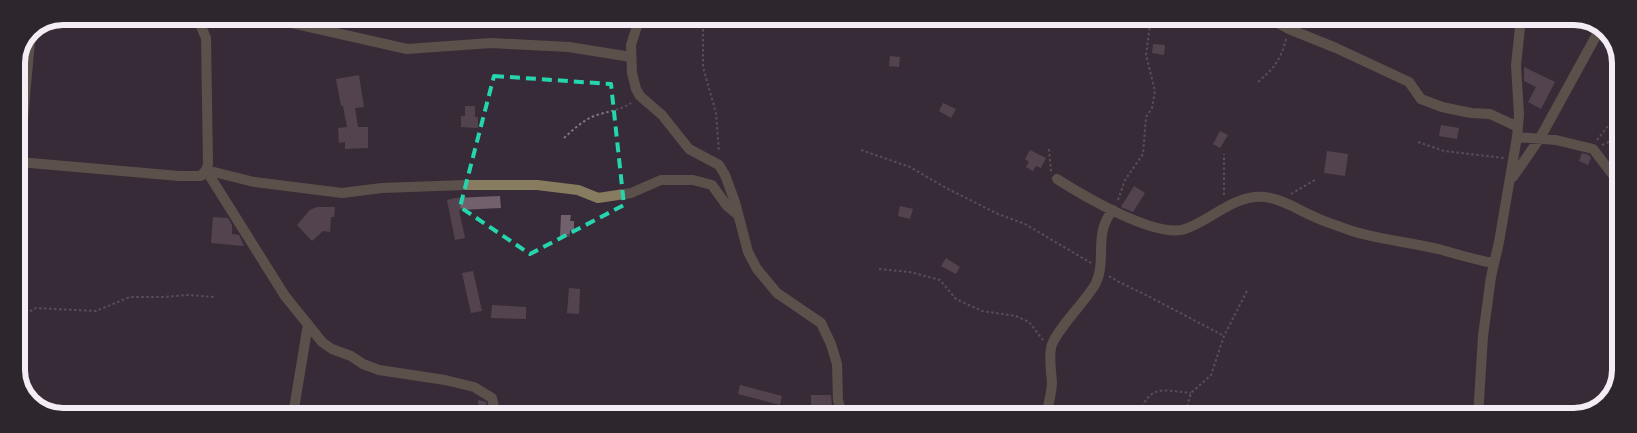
<svg xmlns="http://www.w3.org/2000/svg" width="1637" height="433" font-family="'Asap Condensed',sans-serif">
  <rect width="100%" height="100%" fill="#382b39"/>
  <!-- building -->
  <path fill="#72606c" d="M 1153,44 L 1165,45 L 1164,55 L 1152,53 Z
    M 890,56 L 900,57 L 899,67 L 889,66 Z
    M 1524,67 L 1555,82 L 1541,109 L 1528,102 L 1536,87 L 1524,81 Z
    M 359,75 L 364,107 L 355,108 L 358,127 L 368,127 L 368,148 L 345,149 L 345,142 L 339,143 L 338,128 L 347,127 L 343,106 L 341,106 L 336,79 Z
    M 943,103 L 956,109 L 951,118 L 939,111 Z
    M 465,106 L 475,106 L 475,117 L 478,117 L 478,128 L 461,127 L 461,116 L 465,116 Z
    M 1441,125 L 1459,128 L 1457,139 L 1439,136 Z
    M 1220,131 L 1228,135 L 1220,148 L 1213,144 Z
    M 1030,150 L 1046,158 L 1041,168 L 1036,166 L 1033,171 L 1026,167 L 1029,162 L 1025,159 Z
    M 1327,151 L 1348,154 L 1345,176 L 1324,173 Z
    M 1582,153 L 1589,155 L 1591,158 L 1588,165 L 1579,161 Z
    M 1134,186 L 1145,193 L 1133,212 L 1121,207 Z
    M 500,196 L 501,208 L 459,210 L 465,238 L 455,240 L 447,200 L 455,198 Z
    M 900,206 L 913,209 L 910,219 L 898,216 Z
    M 317,207 L 335,207 L 334,217 L 331,217 L 330,232 L 323,231 L 312,241 L 297,225 L 310,210 Z
    M 561,215 L 571,215 L 570,221 L 574,221 L 574,230 L 570,230 L 570,237 L 560,237 Z
    M 213,217 L 228,218 L 232,225 L 232,234 L 239,235 L 244,246 L 211,243 Z
    M 946,258 L 960,267 L 956,274 L 941,266 Z
    M 473,271 L 482,311 L 471,313 L 462,273 Z
    M 569,288 L 580,289 L 579,314 L 567,313 Z
    M 492,305 L 526,307 L 526,319 L 491,318 Z
    M 740,385 L 782,396 L 780,405 L 738,394 Z
    M 811,395 L 831,395 L 832,406 L 811,406 Z
    M 478,400 L 486,402 L 488,411 L 479,411 Z"/>
  <g fill="none" stroke-linecap="round" stroke-linejoin="round">
    <!-- path -->
    <path stroke="#807581" stroke-width="2" stroke-dasharray="2.5 2.5" stroke-linecap="butt" d="M 703,24 L 703,67 L 716,113 L 719,152
      M 1258,82 C 1273,69 1281,60 1286,39
      M 564,138 C 574,129 584,119 597,115 C 609,111 621,110 631,103
      M 1597,140 L 1620,111
      M 1418,142 L 1444,151 L 1504,158
      M 1602,145 L 1620,137
      M 1049,149 L 1051,172
      M 861,150 L 910,167 L 948,189 L 998,214 L 1025,224 L 1091,263
      M 1291,194 L 1315,180
      M 1224,195 L 1224,154
      M 1118,200 L 1125,180 L 1143,154 L 1146,117 L 1152,108 L 1155,91 L 1146,55 L 1151,17
      M 879,269 L 910,272 L 940,280 L 956,299 L 982,311 L 1016,316 L 1029,322 L 1043,340
      M 1109,276 L 1119,282 L 1148,296 L 1224,336
      M 17,319 L 36,308 L 96,311 L 130,297 L 163,297 L 188,295 L 214,297
      M 1138,416 C 1150,384 1161,390 1191,393
      M 1184,416 L 1191,393 L 1211,375 L 1224,336 L 1248,289"/>
    <!-- minor -->
    <path stroke="#887c60" stroke-width="10" d="M 190,17 L 274,19 L 407,49 L 491,43 L 569,47 L 631,57
      M 640,17 L 631,45 L 632,73 L 636,89 L 640,96 L 662,115 L 689,149 L 719,165 L 725,175 L 735,202 L 748,252 L 757,269 L 777,293 L 821,323 L 831,344 L 837,364 L 838,400 L 842,416
      M 1267,17 L 1289,29 L 1336,48 L 1409,82 L 1421,99 L 1442,107 L 1471,113 L 1490,114 L 1518,127
      M 1517,137 L 1556,140 L 1593,149 L 1620,184
      M 19,162 L 179,176 L 201,176 L 206,170 L 208,164 L 206,38 L 200,24 L 189,17
      M 206,170 L 254,182 L 342,193 L 382,188 L 464,185 L 537,185 L 578,190 L 598,198 L 631,193 L 661,180 L 693,180 L 712,185 L 727,206 L 738,215
      M 206,170 L 285,296 L 322,342 L 332,349 L 351,356 L 363,364 L 379,370 L 445,380 L 474,387 L 492,398 L 496,416
      M 1513,177 L 1540,138 L 1601,27
      M 1057,179 C 1082,195 1156,239 1185,229 C 1212,220 1234,194 1265,197 C 1283,199 1300,211 1317,218 C 1328,223 1339,226 1349,230 C 1379,240 1411,242 1442,250 C 1459,255 1476,260 1493,263
      M 16,214 L 19,162 L 31,30
      M 293,415 L 308,324
      M 1046,416 C 1048,405 1052,393 1052,382 C 1051,371 1049,359 1051,348 C 1053,333 1087,300 1096,283 C 1107,259 1093,233 1113,210
      M 1478,417 L 1483,336 L 1491,277 L 1499,242 L 1517,137 L 1519,115 L 1516,65 L 1521,18"/>
  </g>
  <!-- marked area -->
  <path d="M0 0H1637V433H0ZM 494,76 L 611,84 L 624,205 L 530,254 L 460,207 Z" fill="#382b39" fill-opacity=".55" fill-rule="evenodd"/>
  <path fill="none" stroke="#25d5ae" stroke-width="4" stroke-dasharray="10 6" stroke-linejoin="round" d="M 494,76 L 611,84 L 624,205 L 530,254 L 460,207 Z"/>
  <!-- crop -->
  <path d="M0 0H1637V433H0ZM63 25H1574A38 38 0 0 1 1612 63V370A38 38 0 0 1 1574 408H63A38 38 0 0 1 25 370V63A38 38 0 0 1 63 25Z" fill="#2d272d" fill-rule="evenodd"/>
  <path fill="none" stroke="#f5edf6" stroke-width="6" d="M63 25H1574A38 38 0 0 1 1612 63V370A38 38 0 0 1 1574 408H63A38 38 0 0 1 25 370V63A38 38 0 0 1 63 25Z"/>
</svg>
